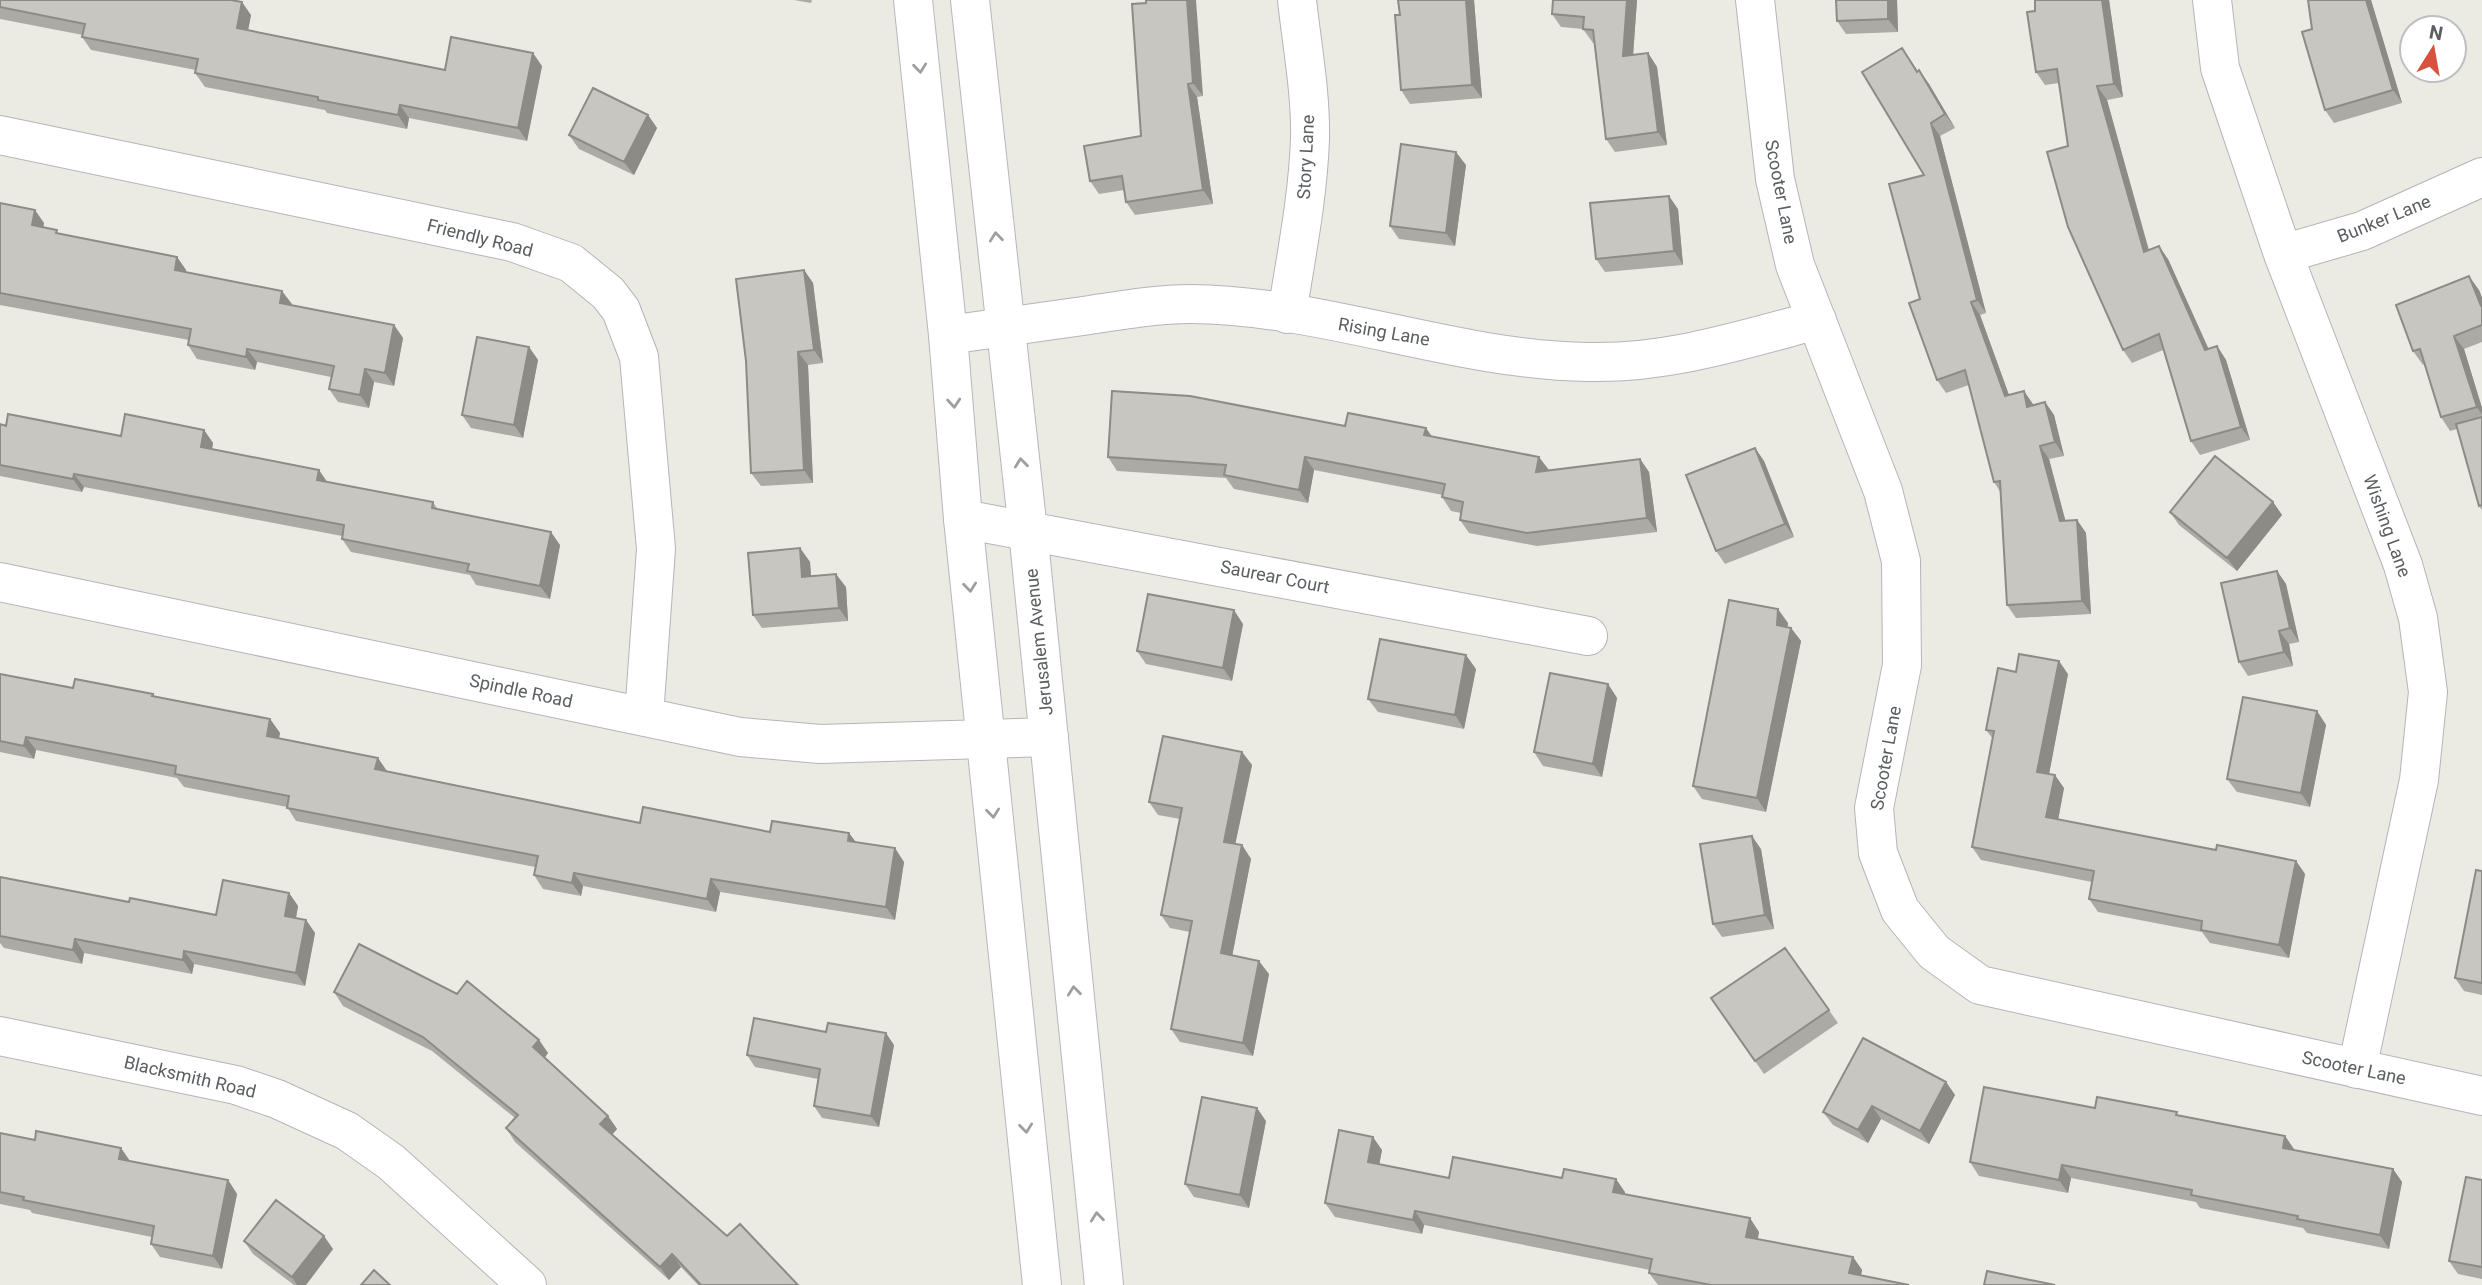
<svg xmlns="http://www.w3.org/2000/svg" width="2482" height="1285" font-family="Roboto,sans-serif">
  <rect width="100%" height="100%" fill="#ecebe3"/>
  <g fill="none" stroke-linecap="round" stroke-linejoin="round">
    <!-- street casing -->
    <g stroke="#b4b5b9" stroke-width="40">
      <path id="street" d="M 1755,0 L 1775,179 L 1795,265 L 1883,491 L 1901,561 L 1902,665 L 1874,808 L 1878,853 L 1900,910 L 1934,952 L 1980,985 L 2482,1096
        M 2212,0 L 2220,68 L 2283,254 L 2403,565 L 2418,618 L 2428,692 L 2419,780 L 2357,1069
        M 0,135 L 512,242 L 571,263 L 608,293 L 621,310 L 639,357 L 656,549 L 644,716
        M 2283,254 L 2362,231 L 2482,177
        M 1287,314 C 1296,256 1308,197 1310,139 C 1311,93 1302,46 1297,0
        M 948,335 C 995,328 1043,322 1090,315 C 1123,310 1157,304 1190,304 C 1325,305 1454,360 1588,362 C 1667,364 1742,340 1817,320
        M 963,519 L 1588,636
        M 0,582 L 740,737 L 820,744 L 1049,737
        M 0,1036 L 236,1085 L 277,1099 L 347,1131 L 391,1162 L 527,1285"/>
    </g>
    <!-- secondary casing -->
    <g stroke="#b5b7bc" stroke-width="40">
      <path id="secondary" d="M 913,0 L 948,335 L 963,519 L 1042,1285
        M 970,0 L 1028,531 L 1104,1285"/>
    </g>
    <!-- street -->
    <use href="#street" stroke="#fff" stroke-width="38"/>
    <!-- secondary -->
    <use href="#secondary" stroke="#fff" stroke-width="38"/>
  </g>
  <!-- wall -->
  <path fill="#acaaa5" d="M 0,0 L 251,15 L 248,30 L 445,70 L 542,66 L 527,141 L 409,118 L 407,129 L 327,113 L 325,110 L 205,87 L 195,73 L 196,70 L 91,50 L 82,37 L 83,35 L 0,19 Z
    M 794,0 L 812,0 L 811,3 Z
    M 1398,0 L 1474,0 L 1482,98 L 1410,104 L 1401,90 L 1400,15 Z
    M 1637,0 L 1633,55 L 1648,53 L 1657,67 L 1667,145 L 1615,152 L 1606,139 L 1594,43 L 1593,43 L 1583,29 L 1561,27 L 1552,14 Z
    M 1836,0 L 1897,0 L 1898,32 L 1846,34 L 1837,21 Z
    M 2109,0 L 2123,97 L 2107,100 L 2149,250 L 2168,259 L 2208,349 L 2217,346 L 2226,360 L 2250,440 L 2200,455 L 2191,441 L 2163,350 L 2132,363 L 2123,350 L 2068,146 L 2059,83 L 2045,85 L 2036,72 L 2035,11 Z
    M 2308,0 L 2371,0 L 2402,103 L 2334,123 L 2325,110 Z
    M 1146,3 L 1203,96 L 1197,97 L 1213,204 L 1135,215 L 1126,202 L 1124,190 L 1099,194 L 1090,181 L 1141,136 Z
    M 1902,48 L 1918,71 L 1929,84 L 1955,128 L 1940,136 L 1986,313 L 1980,315 L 2009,395 L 2033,405 L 2045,402 L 2054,415 L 2064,456 L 2049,459 L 2065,520 L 2077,520 L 2086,533 L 2091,614 L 2016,618 L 2007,605 L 2001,493 L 1994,482 L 1969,385 L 1946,393 L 1937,380 L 1920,299 L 1924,175 Z
    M 648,115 L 657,128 L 634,175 L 579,149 L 569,135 Z
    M 1466,165 L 1455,246 L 1399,239 L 1390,226 Z
    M 0,203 L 44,223 L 43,227 L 60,234 L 177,257 L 186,270 L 186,272 L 292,305 L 394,325 L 403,338 L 394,386 L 374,382 L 369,408 L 338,402 L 329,389 L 331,377 L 257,362 L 255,370 L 197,359 L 188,345 L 189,340 L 0,305 Z
    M 1678,209 L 1683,265 L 1605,272 L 1596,259 Z
    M 804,270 L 813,283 L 823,363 L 808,365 L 813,483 L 761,486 L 751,473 Z
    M 2479,290 L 2482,298 L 2482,342 L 2464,349 L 2482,408 L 2482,510 L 2479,506 L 2457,429 L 2450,431 L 2441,417 L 2424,364 L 2423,365 L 2413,351 Z
    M 529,347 L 538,360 L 523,438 L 471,428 L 462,415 Z
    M 0,424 L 121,436 L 204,430 L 213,443 L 212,449 L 328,482 L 433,502 L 438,510 L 560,545 L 550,599 L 476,585 L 470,575 L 351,552 L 342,539 L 342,536 L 84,487 L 82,492 L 0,476 Z
    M 1345,426 L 1426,428 L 1431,436 L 1549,470 L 1640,459 L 1649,472 L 1657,532 L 1537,546 L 1469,533 L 1460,520 L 1461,513 L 1451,511 L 1442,497 L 1443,495 L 1314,470 L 1308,503 L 1234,489 L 1226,478 L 1117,471 L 1108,457 Z
    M 1755,448 L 1764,461 L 1794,537 L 1725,564 L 1716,551 Z
    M 2273,502 L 2282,515 L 2237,571 L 2179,525 L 2170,512 Z
    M 800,548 L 810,562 L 811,576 L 846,587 L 848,621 L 762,628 L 753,615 Z
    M 2277,571 L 2286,584 L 2299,642 L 2289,644 L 2293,666 L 2248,676 L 2239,662 Z
    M 1788,623 L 1787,627 L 1791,628 L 1801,641 L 1766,812 L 1702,799 L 1693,786 Z
    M 1243,624 L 1232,681 L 1146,664 L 1137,651 Z
    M 1476,669 L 1464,729 L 1378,712 L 1368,699 Z
    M 0,674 L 73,688 L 153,694 L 155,697 L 270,719 L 280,733 L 279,739 L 387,771 L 640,823 L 770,832 L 849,833 L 856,842 L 904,862 L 895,920 L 720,892 L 716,912 L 583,886 L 581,896 L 543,889 L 534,875 L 535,867 L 296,821 L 287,807 L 184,787 L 177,778 L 36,750 L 34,759 L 0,752 Z
    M 2068,674 L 2049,774 L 2064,788 L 2058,820 L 2216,850 L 2296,861 L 2305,874 L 2289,958 L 2210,943 L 2202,932 L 2098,912 L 2089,899 L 2092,882 L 1981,860 L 1972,847 L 1993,739 L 1986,730 Z
    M 1608,684 L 1617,698 L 1602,777 L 1543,766 L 1534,752 Z
    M 2317,711 L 2326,725 L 2310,807 L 2237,792 L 2227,779 Z
    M 1242,752 L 1252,765 L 1235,844 L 1242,845 L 1251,859 L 1232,956 L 1269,974 L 1253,1056 L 1180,1042 L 1171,1029 L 1190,932 L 1170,928 L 1161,915 L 1180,819 L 1158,815 L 1149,802 Z
    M 1761,849 L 1774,929 L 1722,937 L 1713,924 Z
    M 2482,871 L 2482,995 L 2464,991 L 2455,978 Z
    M 0,877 L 129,902 L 216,915 L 289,893 L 298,906 L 296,918 L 306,920 L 315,933 L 305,986 L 194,964 L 192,974 L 84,953 L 82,964 L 4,948 L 0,943 Z
    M 1785,948 L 1838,1023 L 1764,1074 L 1711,998 Z
    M 334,992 L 539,1040 L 548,1053 L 545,1057 L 608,1116 L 617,1129 L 612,1135 L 727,1236 L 798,1285 L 698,1285 L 681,1267 L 669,1280 L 515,1142 L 506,1128 L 515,1118 L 432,1051 L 343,1006 Z
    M 894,1045 L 879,1127 L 822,1118 L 814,1106 L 818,1079 L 755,1067 L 747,1055 Z
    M 1946,1082 L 1955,1095 L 1929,1144 L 1881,1119 L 1868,1143 L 1833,1125 L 1823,1112 Z
    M 2095,1108 L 2179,1115 L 2285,1136 L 2294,1150 L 2393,1169 L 2402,1182 L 2389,1249 L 2307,1233 L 2303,1228 L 2200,1208 L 2196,1202 L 2071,1178 L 2068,1193 L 1979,1176 L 1970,1162 Z
    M 1266,1121 L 1249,1208 L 1194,1197 L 1185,1184 Z
    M 0,1133 L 130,1161 L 228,1180 L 237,1194 L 222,1269 L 160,1257 L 151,1244 L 152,1237 L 32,1213 L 30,1210 L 0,1204 Z
    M 1382,1150 L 1379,1165 L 1449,1178 L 1625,1192 L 1625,1194 L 1759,1232 L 1758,1239 L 1853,1257 L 1862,1270 L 1861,1276 L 1909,1285 L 1658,1285 L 1649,1273 L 1650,1270 L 1424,1225 L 1422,1234 L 1335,1217 L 1325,1203 Z
    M 2482,1180 L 2482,1279 L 2458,1274 L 2449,1261 Z
    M 244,1241 L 333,1249 L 306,1285 L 294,1285 L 253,1254 Z"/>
  <!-- shaded-wall -->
  <path fill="#8c8b86" d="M 1187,0 L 1196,0 L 1203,96 L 1193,83 Z
    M 1466,0 L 1474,0 L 1482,98 L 1472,85 Z
    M 1627,0 L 1637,0 L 1632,70 L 1623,56 Z
    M 1888,0 L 1897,0 L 1898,32 L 1888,19 Z
    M 2102,0 L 2109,0 L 2123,97 L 2114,84 Z
    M 2366,0 L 2371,0 L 2402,103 L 2393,90 Z
    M 242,2 L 251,15 L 246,41 L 237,28 Z
    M 533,53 L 542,66 L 527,141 L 518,128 Z
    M 1648,53 L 1657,67 L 1667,145 L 1658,132 Z
    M 1919,70 L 1929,84 L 1955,128 L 1945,114 Z
    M 1188,84 L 1197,97 L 1213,204 L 1203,190 Z
    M 2097,86 L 2107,100 L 2153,266 L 2144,252 Z
    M 400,105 L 409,118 L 407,129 L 398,115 Z
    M 648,115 L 657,128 L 634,175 L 624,162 Z
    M 1931,123 L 1940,136 L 1986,313 L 1977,300 Z
    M 1456,152 L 1466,165 L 1455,246 L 1446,233 Z
    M 1669,196 L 1678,209 L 1683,265 L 1674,251 Z
    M 35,210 L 44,223 L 41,238 L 32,225 Z
    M 2159,246 L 2168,259 L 2215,363 L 2205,350 Z
    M 177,257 L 186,270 L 184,283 L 175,270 Z
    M 804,270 L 813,283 L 823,363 L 814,350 Z
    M 2469,276 L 2479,290 L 2482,298 L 2482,308 Z
    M 282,291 L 292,304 L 289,316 L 280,303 Z
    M 1971,302 L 1980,315 L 2014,409 L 2005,396 Z
    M 394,325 L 403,338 L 394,386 L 385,373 Z
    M 2454,336 L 2464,349 L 2482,408 L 2482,415 L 2477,407 Z
    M 2217,346 L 2226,360 L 2250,440 L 2241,427 Z
    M 529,347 L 538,360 L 523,438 L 514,425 Z
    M 247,349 L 257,362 L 255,370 L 246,357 Z
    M 798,352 L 808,365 L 813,483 L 804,470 Z
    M 365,369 L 374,382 L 369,408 L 360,395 Z
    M 2024,391 L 2033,404 L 2036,420 L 2027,407 Z
    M 2045,402 L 2054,415 L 2064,456 L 2055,442 Z
    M 1426,428 L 1435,441 L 1424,435 Z
    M 204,430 L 213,443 L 210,460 L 201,447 Z
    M 2040,446 L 2049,459 L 2069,534 L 2060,521 Z
    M 1755,448 L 1764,461 L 1794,537 L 1785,524 Z
    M 1305,457 L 1314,470 L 1308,503 L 1299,490 Z
    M 1539,457 L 1549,470 L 1536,472 Z
    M 1640,459 L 1649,472 L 1657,532 L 1647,518 Z
    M 319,470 L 328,483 L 317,480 Z
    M 74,474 L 84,487 L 82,492 L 73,479 Z
    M 2273,502 L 2282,515 L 2237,571 L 2227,558 Z
    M 2077,520 L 2086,533 L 2091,614 L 2082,601 Z
    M 551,532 L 560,545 L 550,599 L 540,586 Z
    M 800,548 L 810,562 L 812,590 L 802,577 Z
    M 2277,571 L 2286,584 L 2299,642 L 2290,628 Z
    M 836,574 L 846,587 L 848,621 L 839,608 Z
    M 1778,609 L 1788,623 L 1786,639 L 1777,625 Z
    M 1234,610 L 1243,624 L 1232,681 L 1223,668 Z
    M 1791,628 L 1801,641 L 1766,812 L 1757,798 Z
    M 2279,631 L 2289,644 L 2293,666 L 2284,652 Z
    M 1466,655 L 1476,669 L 1464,729 L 1455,715 Z
    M 2059,661 L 2068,674 L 2047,785 L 2037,772 Z
    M 1608,684 L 1617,698 L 1602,777 L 1593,764 Z
    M 2317,711 L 2326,725 L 2310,807 L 2301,793 Z
    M 270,719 L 280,733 L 276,750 L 267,736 Z
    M 26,737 L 36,750 L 34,759 L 24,746 Z
    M 1242,752 L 1252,765 L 1233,855 L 1224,842 Z
    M 378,758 L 387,771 L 375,769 Z
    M 2055,775 L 2064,788 L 2056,831 L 2046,817 Z
    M 849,833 L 859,847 L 848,841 Z
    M 1752,836 L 1761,849 L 1774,929 L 1765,915 Z
    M 1242,845 L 1251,859 L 1230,967 L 1221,953 Z
    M 895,848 L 904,862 L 895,920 L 886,907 Z
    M 2296,861 L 2305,874 L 2289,958 L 2279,945 Z
    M 574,873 L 583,886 L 581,896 L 572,883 Z
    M 711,879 L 720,892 L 716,912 L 707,899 Z
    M 289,893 L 298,906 L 294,929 L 285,916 Z
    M 306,920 L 315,933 L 305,986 L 296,973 Z
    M 75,939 L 84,953 L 82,964 L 73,950 Z
    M 184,951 L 194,964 L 192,974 L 183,960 Z
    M 1259,961 L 1269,974 L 1253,1056 L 1243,1043 Z
    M 886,1033 L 894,1045 L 879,1127 L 871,1116 Z
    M 539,1040 L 548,1053 L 543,1060 L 533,1047 Z
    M 1946,1082 L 1955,1095 L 1929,1144 L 1920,1131 Z
    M 1872,1106 L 1881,1119 L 1868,1143 L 1858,1130 Z
    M 1257,1108 L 1266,1121 L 1249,1208 L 1240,1195 Z
    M 608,1116 L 617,1129 L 609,1138 L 600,1124 Z
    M 2285,1136 L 2294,1149 L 2292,1161 L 2283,1148 Z
    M 1373,1137 L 1382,1150 L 1377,1176 L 1368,1162 Z
    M 121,1148 L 130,1161 L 128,1173 L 119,1159 Z
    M 2062,1165 L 2071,1178 L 2068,1193 L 2059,1180 Z
    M 2393,1169 L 2402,1182 L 2389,1249 L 2380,1235 Z
    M 1616,1179 L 1625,1192 L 1622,1205 L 1613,1192 Z
    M 228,1180 L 237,1194 L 222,1269 L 213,1256 Z
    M 1415,1211 L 1424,1225 L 1422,1234 L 1413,1220 Z
    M 1750,1218 L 1759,1232 L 1755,1250 L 1746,1237 Z
    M 324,1236 L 333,1249 L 306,1285 L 297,1285 L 292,1277 Z
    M 672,1254 L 681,1267 L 669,1280 L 660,1267 Z
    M 1853,1257 L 1862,1270 L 1859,1285 L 1849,1273 Z"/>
  <!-- building -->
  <path fill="#c8c6c0" stroke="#8c8b86" stroke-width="2" d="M 0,0 L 231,0 L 242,2 L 237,28 L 445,70 L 451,37 L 533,53 L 518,128 L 400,105 L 398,115 L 318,100 L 318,97 L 195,73 L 198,59 L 82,37 L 85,24 L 0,7 Z
    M 1146,0 L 1187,0 L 1193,83 L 1188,84 L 1203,190 L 1126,202 L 1122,176 L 1090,181 L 1084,146 L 1141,136 L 1132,4 L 1146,3 Z
    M 1398,0 L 1466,0 L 1472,85 L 1401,90 L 1395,15 L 1400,15 Z
    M 1553,0 L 1627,0 L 1623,56 L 1648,53 L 1658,132 L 1606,139 L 1593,30 L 1583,29 L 1584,17 L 1552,14 Z
    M 1836,0 L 1888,0 L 1888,19 L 1837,21 Z
    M 2035,0 L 2102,0 L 2114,84 L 2097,86 L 2144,252 L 2159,246 L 2205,350 L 2217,346 L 2241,427 L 2191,441 L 2159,334 L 2123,350 L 2068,227 L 2047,152 L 2068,146 L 2057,69 L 2036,72 L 2027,12 L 2035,11 Z
    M 2308,0 L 2366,0 L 2393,90 L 2325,110 L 2302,32 L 2312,29 Z
    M 1902,48 L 1917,72 L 1919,70 L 1945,114 L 1931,123 L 1977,300 L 1971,302 L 2005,396 L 2024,391 L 2027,407 L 2045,402 L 2055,442 L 2040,446 L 2060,521 L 2077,520 L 2082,601 L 2007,605 L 2000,481 L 1994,482 L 1965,370 L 1937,380 L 1909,303 L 1920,299 L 1889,184 L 1924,175 L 1862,72 Z
    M 593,88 L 648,115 L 624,162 L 569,135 Z
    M 1401,144 L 1456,152 L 1446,233 L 1390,226 Z
    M 1669,196 L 1674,251 L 1596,259 L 1590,203 Z
    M 0,203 L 35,210 L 32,225 L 57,230 L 56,233 L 177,257 L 175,270 L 282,291 L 280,303 L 394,325 L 385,373 L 365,369 L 360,395 L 329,389 L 334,366 L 247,349 L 246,357 L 188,345 L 191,329 L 0,293 Z
    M 804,270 L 814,350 L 798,352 L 804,470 L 751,473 L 746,361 L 736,279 Z
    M 2469,276 L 2481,306 L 2482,306 L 2482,325 L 2454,336 L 2477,407 L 2441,417 L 2420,349 L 2413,351 L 2396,305 Z
    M 477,337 L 529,347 L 514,425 L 462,415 Z
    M 1112,391 L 1190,396 L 1345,426 L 1348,413 L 1426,428 L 1424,435 L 1539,457 L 1536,472 L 1640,459 L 1647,518 L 1527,533 L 1460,520 L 1463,502 L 1442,497 L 1445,484 L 1305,457 L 1299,490 L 1224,475 L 1226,465 L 1108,457 Z
    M 8,414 L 121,436 L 125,414 L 204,430 L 201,447 L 319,470 L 317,480 L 433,502 L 432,508 L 551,532 L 540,586 L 467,571 L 469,564 L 342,539 L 344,525 L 74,474 L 73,479 L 0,465 L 0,424 L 6,426 Z
    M 2482,417 L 2482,505 L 2479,506 L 2456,424 Z
    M 1755,448 L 1785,524 L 1716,551 L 1686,475 Z
    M 2215,456 L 2273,502 L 2227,558 L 2170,512 Z
    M 800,548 L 802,577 L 836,574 L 839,608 L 753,615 L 748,553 Z
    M 2277,571 L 2290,628 L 2279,631 L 2284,652 L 2239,662 L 2221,583 Z
    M 1148,594 L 1234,610 L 1223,668 L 1137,651 Z
    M 1729,600 L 1778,609 L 1777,625 L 1791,628 L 1757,798 L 1693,786 Z
    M 1380,639 L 1466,655 L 1455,715 L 1368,699 Z
    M 2019,654 L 2059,661 L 2037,772 L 2055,775 L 2046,817 L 2216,850 L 2217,845 L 2296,861 L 2279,945 L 2201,930 L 2202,921 L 2089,899 L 2094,871 L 1972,847 L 1994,731 L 1986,730 L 1998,668 L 2016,672 Z
    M 1550,673 L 1608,684 L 1593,764 L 1534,752 Z
    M 0,674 L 73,688 L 75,679 L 153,694 L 152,696 L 270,719 L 267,736 L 378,758 L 375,769 L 640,823 L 643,807 L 770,832 L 772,821 L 849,833 L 848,841 L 895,848 L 886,907 L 711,879 L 707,899 L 574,873 L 572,883 L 534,875 L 538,856 L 287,808 L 289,796 L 175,774 L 176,766 L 26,737 L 24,746 L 0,741 Z
    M 2243,697 L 2317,711 L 2301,793 L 2227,779 Z
    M 1163,736 L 1242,752 L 1224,842 L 1242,845 L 1221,953 L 1259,961 L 1243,1043 L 1171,1029 L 1192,921 L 1161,915 L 1182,808 L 1149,802 Z
    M 1752,836 L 1765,915 L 1713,924 L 1700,844 Z
    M 2476,870 L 2482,871 L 2482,983 L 2455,978 Z
    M 0,877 L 129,902 L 130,898 L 216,915 L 223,880 L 289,893 L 285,916 L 306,920 L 296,973 L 184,951 L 183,960 L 75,939 L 73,950 L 0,936 Z
    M 359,944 L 457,994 L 467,981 L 539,1040 L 533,1047 L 608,1116 L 600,1124 L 727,1236 L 740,1224 L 798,1285 L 701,1285 L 672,1254 L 660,1267 L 506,1128 L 518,1115 L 423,1037 L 334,992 Z
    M 1785,948 L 1829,1010 L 1755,1061 L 1711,998 Z
    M 754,1018 L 826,1032 L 828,1023 L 886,1033 L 871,1116 L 814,1106 L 820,1069 L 747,1055 Z
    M 1863,1038 L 1946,1082 L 1920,1131 L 1872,1106 L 1858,1130 L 1823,1112 Z
    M 1984,1087 L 2095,1108 L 2097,1097 L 2177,1112 L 2176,1115 L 2285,1136 L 2283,1148 L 2393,1169 L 2380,1235 L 2297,1219 L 2298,1216 L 2191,1195 L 2192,1190 L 2062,1165 L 2059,1180 L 1970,1162 Z
    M 1202,1097 L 1257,1108 L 1240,1195 L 1185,1184 Z
    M 1339,1130 L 1373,1137 L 1368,1162 L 1449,1178 L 1453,1157 L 1562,1178 L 1564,1169 L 1616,1179 L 1613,1192 L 1750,1218 L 1746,1237 L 1853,1257 L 1849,1273 L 1909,1285 L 1711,1285 L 1649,1273 L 1652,1259 L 1415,1211 L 1413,1220 L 1325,1203 Z
    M 36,1131 L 121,1148 L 119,1159 L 228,1180 L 213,1256 L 151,1244 L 154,1226 L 23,1200 L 24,1197 L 0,1192 L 0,1133 L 35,1140 Z
    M 2466,1177 L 2482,1180 L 2482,1267 L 2449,1261 Z
    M 276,1200 L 324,1236 L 292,1277 L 244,1241 Z
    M 374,1270 L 390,1285 L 361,1285 Z
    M 1987,1271 L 2055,1285 L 1984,1285 Z"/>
  <!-- one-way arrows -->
  <defs><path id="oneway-chevron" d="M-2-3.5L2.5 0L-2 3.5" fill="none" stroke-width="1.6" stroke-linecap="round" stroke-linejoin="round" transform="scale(1.75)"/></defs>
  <g stroke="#9d9ea1">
    <use href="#oneway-chevron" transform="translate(920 68) rotate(84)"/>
    <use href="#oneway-chevron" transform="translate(996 237) rotate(-96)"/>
    <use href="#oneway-chevron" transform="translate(954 403) rotate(85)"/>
    <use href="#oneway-chevron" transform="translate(1021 463) rotate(-96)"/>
    <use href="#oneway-chevron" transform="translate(970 587) rotate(84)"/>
    <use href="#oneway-chevron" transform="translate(993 813) rotate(84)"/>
    <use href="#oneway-chevron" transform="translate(1074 991) rotate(-96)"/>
    <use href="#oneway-chevron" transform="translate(1026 1128) rotate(84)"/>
    <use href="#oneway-chevron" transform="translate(1097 1217) rotate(-96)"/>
  </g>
  <g text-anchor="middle" stroke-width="5" stroke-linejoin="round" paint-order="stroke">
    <!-- street labels -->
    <g font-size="18" fill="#5b5e62" stroke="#fff">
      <text transform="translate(1306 157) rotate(-87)" y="6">Story Lane</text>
      <text transform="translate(1781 192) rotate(79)" y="6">Scooter Lane</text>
      <text transform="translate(2384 219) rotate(-22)" y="6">Bunker Lane</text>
      <text transform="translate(480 238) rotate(14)" y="6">Friendly Road</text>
      <text transform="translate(1384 332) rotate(10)" y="6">Rising Lane</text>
      <text transform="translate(2387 526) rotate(70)" y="6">Wishing Lane</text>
      <text transform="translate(1275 577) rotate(11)" y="6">Saurear Court</text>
      <text transform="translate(1039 642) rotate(-96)" y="6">Jerusalem Avenue</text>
      <text transform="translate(521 691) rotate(12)" y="6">Spindle Road</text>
      <text transform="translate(1886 758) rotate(-80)" y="6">Scooter Lane</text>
      <text transform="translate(2354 1068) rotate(12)" y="6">Scooter Lane</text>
      <text transform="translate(190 1077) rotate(13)" y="6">Blacksmith Road</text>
    </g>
  </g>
  <!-- north arrow -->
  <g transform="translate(2433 49) rotate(11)"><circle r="33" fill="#ffffff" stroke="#bdbfc0" stroke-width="2"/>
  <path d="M0-5L12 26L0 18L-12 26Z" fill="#d8503e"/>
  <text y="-10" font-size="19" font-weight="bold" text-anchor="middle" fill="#5b5e62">N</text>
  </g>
</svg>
